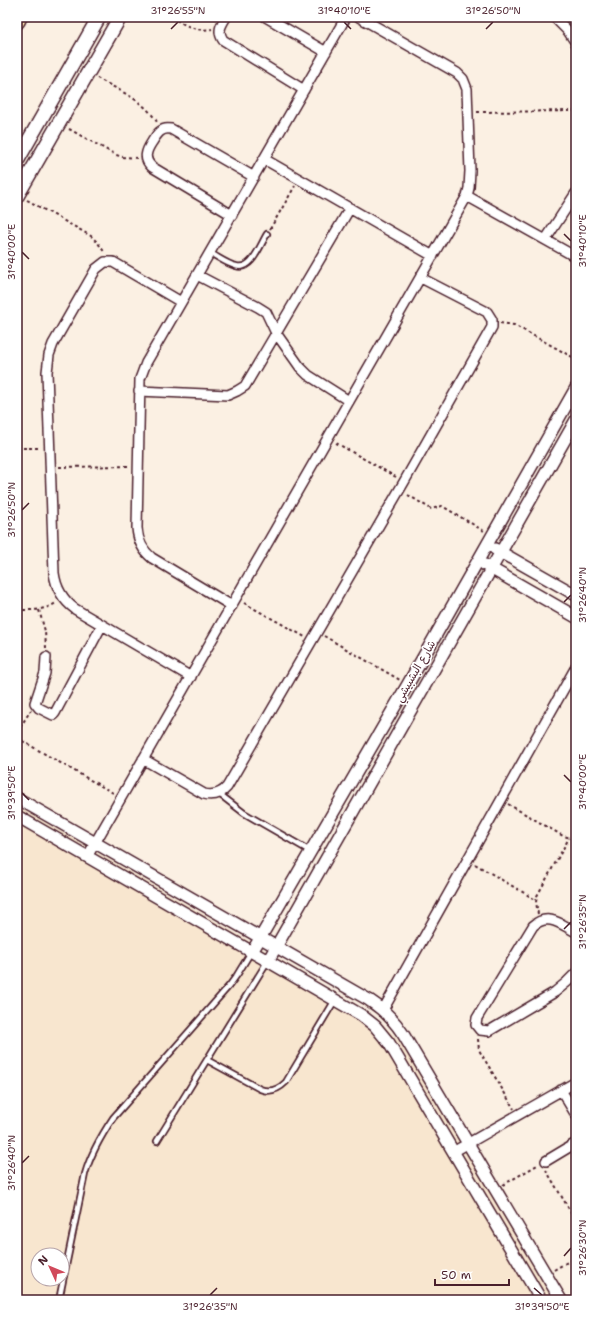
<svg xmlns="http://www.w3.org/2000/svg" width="593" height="1317" font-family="'Shantell Sans','Playpen Sans Arabic',sans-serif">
  <rect width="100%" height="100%" fill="#fbf0e3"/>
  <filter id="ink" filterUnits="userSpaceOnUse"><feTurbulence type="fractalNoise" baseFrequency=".025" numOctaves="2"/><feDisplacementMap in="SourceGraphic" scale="8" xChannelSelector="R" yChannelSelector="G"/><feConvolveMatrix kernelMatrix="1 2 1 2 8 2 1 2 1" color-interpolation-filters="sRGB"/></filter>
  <g filter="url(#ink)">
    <!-- built -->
    <path fill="#f8e6cf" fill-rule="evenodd" d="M 17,806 L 266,951 L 358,1006 L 381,1022 L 398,1040 L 406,1050 L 553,1300 L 17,1300 ZM 38,1255 L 62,1255 L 62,1279 L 38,1279 Z"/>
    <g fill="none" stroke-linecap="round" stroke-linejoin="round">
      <!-- service casing -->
      <g stroke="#4a1f2b" stroke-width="8">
        <path id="service" d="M 210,253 C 218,257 227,264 236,266 C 252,271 260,245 267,234
          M 218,793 L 244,813 L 310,851
          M 207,1060 L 260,1089 C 270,1093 278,1090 286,1082 L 335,1000
          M 157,1141 L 267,962
          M 59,1300 L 85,1174 C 91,1153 101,1136 113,1118 L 229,986 L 237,975 L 251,952"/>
      </g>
      <!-- minor casing -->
      <g stroke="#4a1f2b" stroke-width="12">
        <path id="minor" d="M 226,17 C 221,25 217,31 223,40 L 304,90
          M 266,17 L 326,52
          M 554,17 L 568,31 L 576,43
          M 264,159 L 433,256
          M 467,196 L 576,257
          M 232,215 L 152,167 C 143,159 146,151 152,142 C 157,134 161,127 171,129 L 254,177
          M 546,239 L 576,193
          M 197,275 L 258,307 L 266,312 L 276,333 L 300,367 L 308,375 L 349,401
          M 181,302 L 113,262 L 105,262 L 96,269 L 53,344 L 49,355 L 47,372 L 54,573 C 56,589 63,600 75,609 L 191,677
          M 139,391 L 228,395 L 237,391 L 245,386 L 350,208
          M 232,606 L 152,558 C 142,550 138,541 137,528 L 140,379 L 146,363 L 346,17
          M 46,657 L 45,673 L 35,703 L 39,708 L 53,715 L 55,713 L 102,625
          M 143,759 L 204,794 C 213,796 221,794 227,787 L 404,482 L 492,327 L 492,320 L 487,312 L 421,278
          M 87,857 L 467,196 L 469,188 L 470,171 L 467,89 L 463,79 L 457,73 L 359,17
          M 576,932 C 562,925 548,912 533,926 L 477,1018 L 476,1025 L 480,1030 L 489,1031 L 555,992 L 567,982 L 576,973
          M 383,1010 L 576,667
          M 561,1090 L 576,1115
          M 453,1152 L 576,1082
          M 546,1161 L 576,1143"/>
      </g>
      <!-- tertiary casing -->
      <g stroke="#4a1f2b" stroke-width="14">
        <path id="tertiary" d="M 495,549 L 576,595
          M 485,565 L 576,617
          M 17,798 L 369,1000 C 383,1009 394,1020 403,1034 L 561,1300
          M 17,816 L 361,1015 L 375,1026 L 389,1043 L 541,1300
          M 252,952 L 408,684 L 576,388
          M 268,961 L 576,420"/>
      </g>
      <!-- secondary casing -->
      <g stroke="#4a1f2b" stroke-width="16">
        <path id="secondary" d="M 17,161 L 99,17
          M 17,196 L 120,17"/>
      </g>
      <!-- trunk casing -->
      <g stroke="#4a1f2b" stroke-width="18">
        <path id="trunk" d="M 17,21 L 19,17"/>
      </g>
      <!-- path -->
      <path stroke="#4a1f2b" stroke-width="2" stroke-dasharray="3 3" stroke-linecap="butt" d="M 171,17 C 185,25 196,32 212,29
        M 97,78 C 118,90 144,100 157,122
        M 477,112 L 576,111
        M 69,129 L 116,155 L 123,157 L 137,158
        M 27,200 L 91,236 L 98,243 L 105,253
        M 270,229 L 295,186
        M 500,323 L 514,325 L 576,359
        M 336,443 L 396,477
        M 17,448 L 40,448
        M 59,467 L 131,466
        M 408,495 L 431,509 L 442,506 L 484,531
        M 244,603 L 305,637
        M 17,610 C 31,610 44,611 56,603
        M 39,610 L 45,631 L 46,648
        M 324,636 L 400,680
        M 17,732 L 31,710
        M 17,738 L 113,793
        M 508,804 L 563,836 L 576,839
        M 475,864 L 536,900
        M 538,914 L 536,902 L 537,896 L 569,838
        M 478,1039 L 479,1050 L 514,1109
        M 546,1170 L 576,1221
        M 503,1185 L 539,1164
        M 554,1270 L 576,1257"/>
      <!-- service -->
      <use href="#service" stroke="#fff" stroke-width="4.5"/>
      <!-- minor -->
      <use href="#minor" stroke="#fff" stroke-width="9"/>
      <!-- tertiary -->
      <use href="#tertiary" stroke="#fff" stroke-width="11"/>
      <!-- secondary -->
      <use href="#secondary" stroke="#fff" stroke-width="13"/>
      <!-- trunk -->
      <use href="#trunk" stroke="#faddab" stroke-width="15"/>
    </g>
  </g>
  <!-- ticks -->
  <path fill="none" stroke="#4a1f2b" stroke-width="1.5" d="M 344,22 L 351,29M 171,29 L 178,22M 486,29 L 493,22M 564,234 L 571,241M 22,252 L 29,259M 22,510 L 29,503M 564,602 L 571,595M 564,775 L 571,782M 22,793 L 29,800M 564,929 L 571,922M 22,1163 L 29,1156M 564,1256 L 571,1248M 534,1288 L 542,1295M 210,1295 L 217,1288"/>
  <g text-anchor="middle" stroke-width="3.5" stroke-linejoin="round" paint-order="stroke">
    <!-- street labels -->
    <g font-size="11" fill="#4a1f2b" stroke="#fff">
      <text transform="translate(415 671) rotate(-60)" y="4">شارع البشبيشي</text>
    </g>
  </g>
  <!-- margin -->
  <rect width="593" height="1317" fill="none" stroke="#fff" stroke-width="44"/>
  <!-- north arrow -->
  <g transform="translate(50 1267) rotate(314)"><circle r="19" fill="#ffffff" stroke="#b7a5aa"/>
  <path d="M0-3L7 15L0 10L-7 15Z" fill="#d1495b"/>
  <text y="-6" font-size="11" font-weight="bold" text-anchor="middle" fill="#4a1f2b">N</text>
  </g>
  <!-- scale -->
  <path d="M435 1279v6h74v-6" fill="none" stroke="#4a1f2b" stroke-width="2"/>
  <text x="441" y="1279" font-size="12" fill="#4a1f2b" stroke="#ffffff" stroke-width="3" paint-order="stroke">50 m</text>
  <rect x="22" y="22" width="549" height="1273" fill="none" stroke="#4a1f2b" stroke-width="1.5"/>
  <g font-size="10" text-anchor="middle" fill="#4a1f2b">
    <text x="178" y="14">31°26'55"N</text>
    <text x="344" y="14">31°40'10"E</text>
    <text x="493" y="14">31°26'50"N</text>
    <text transform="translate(582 241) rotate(-90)" y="4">31°40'10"E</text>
    <text transform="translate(11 252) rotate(-90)" y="4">31°40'00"E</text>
    <text transform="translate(11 510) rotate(-90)" y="4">31°26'50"N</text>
    <text transform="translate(582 595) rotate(-90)" y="4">31°26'40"N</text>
    <text transform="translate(582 782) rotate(-90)" y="4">31°40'00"E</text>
    <text transform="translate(11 793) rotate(-90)" y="4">31°39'50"E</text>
    <text transform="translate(582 922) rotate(-90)" y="4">31°26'35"N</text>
    <text transform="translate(11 1163) rotate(-90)" y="4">31°26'40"N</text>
    <text transform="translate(582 1248) rotate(-90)" y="4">31°26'30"N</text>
    <text x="210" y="1310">31°26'35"N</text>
    <text x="542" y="1310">31°39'50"E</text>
  </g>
</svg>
